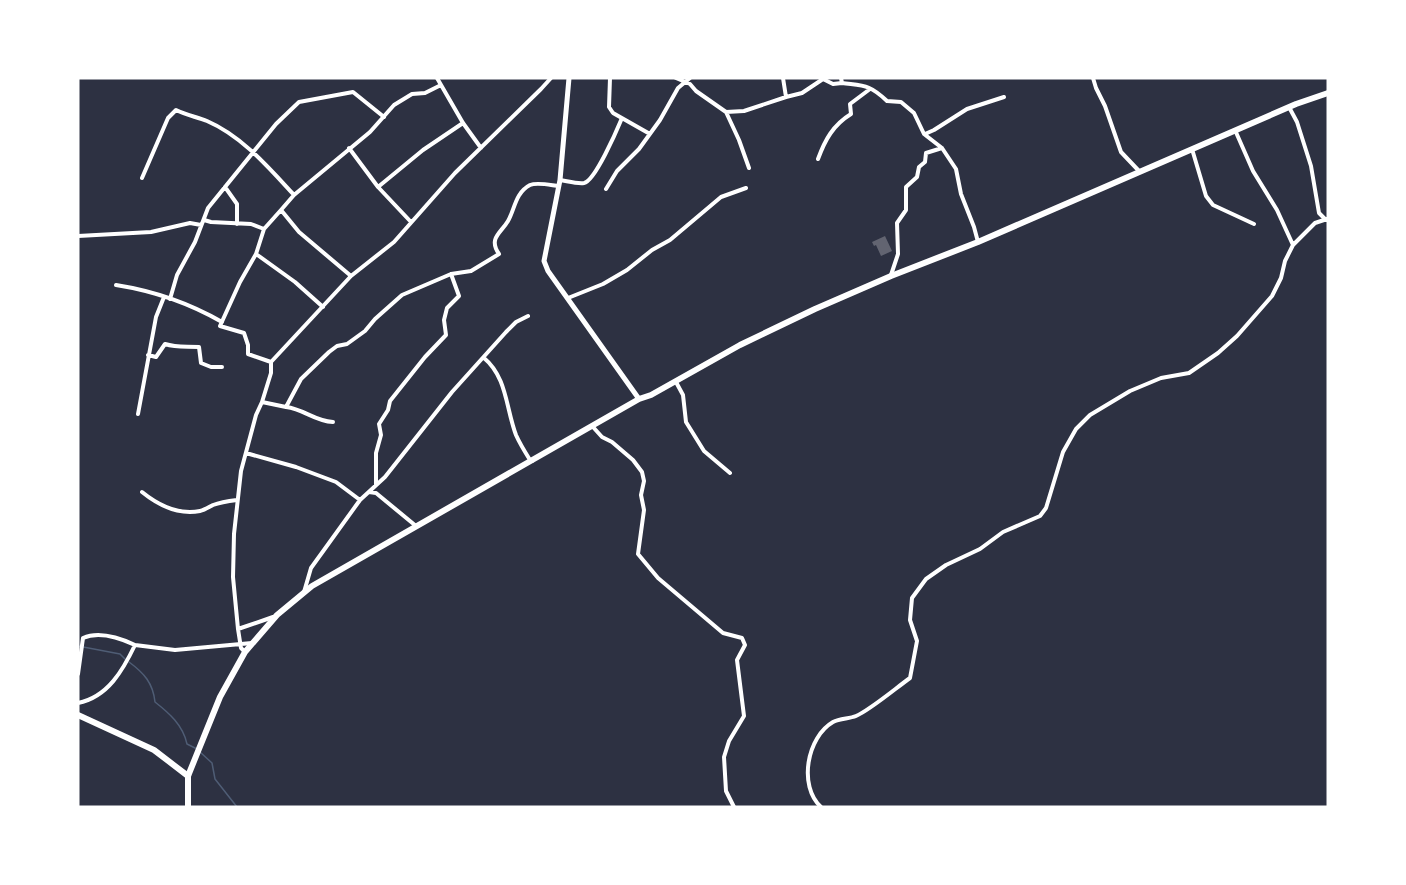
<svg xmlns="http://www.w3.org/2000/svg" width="1406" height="885" font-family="'PT Sans Narrow',sans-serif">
  <rect width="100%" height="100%" fill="#2d3142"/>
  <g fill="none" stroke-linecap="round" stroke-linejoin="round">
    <!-- stream -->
    <path stroke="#4f5d75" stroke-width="1.5" d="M 78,646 L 120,654 L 125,659
      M 129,662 C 144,673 153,683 155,702 C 169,713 183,725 187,744 L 197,749
      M 200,752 L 212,763 L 215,779 L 237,807"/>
  </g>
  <!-- building -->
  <path fill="#626471" d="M 885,236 L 892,251 L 881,256 L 876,245 L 874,246 L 872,242 Z"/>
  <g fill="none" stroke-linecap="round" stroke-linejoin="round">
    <!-- minor -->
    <path stroke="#fff" stroke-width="4" d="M 437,78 L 463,123 L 481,148
      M 610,78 L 609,107 L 613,113 L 650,134
      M 676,78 L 690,84 L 696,91 L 726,112 L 739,140 L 749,168
      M 841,78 L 842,83 C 864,86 869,84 887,101 L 901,102 L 914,113 L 924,134 L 942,148 L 956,169 L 961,194 L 974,227 L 978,242
      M 1093,78 L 1096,88 L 1105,106 L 1121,152 L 1139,171
      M 786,97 L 802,93 L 823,79 L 833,84 L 842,83
      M 1289,107 L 1297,122 L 1311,166 L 1319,213 L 1326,220
      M 726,112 L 744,111 L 786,97 L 783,78
      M 925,134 L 934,130 L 967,109 L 1004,97
      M 349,148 L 378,187 L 411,222
      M 1192,149 L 1206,196 L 1213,205 L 1254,224
      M 818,159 C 825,140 833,125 851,114 L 850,104 L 870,89
      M 142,178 L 168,118 L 176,110 C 186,115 197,117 207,121 C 242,136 269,168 294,195
      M 560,180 C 567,181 577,184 584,183 C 595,181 617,130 622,118
      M 225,187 L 237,204 L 237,224
      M 378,187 L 423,150 L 463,123
      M 606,189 L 617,171 L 639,149 L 660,120 L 678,88 L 690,78
      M 281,210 L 299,232 L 351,276
      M 204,220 L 211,222 L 251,224 L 264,229
      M 78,236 L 151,232 L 190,223 L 201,225
      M 1293,245 L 1315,223 L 1327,219
      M 256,254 L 295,282 L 323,307
      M 891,275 L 898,254 L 897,223 L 906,210 L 906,187 L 917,177 L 919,167 L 925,162 L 926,153 L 942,148
      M 116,285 C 154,291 189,303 222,322
      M 568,298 L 603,284 L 627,270 L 652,250 L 670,240 L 721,197 L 746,188
      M 170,299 L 177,275 L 195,242 L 208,208 L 276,124 L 299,102 L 353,92 L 384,117
      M 148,355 L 156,357 L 165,344 C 177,348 187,346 199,347 L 201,363 L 211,367 L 222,367
      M 484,358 C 507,377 506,409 516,435 C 520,444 525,452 530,460 L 532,461
      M 271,362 L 248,354 L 248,345 L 244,333 L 220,326 L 240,282 L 256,254 L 264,229 L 281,210 L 294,195 L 370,132 L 394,105 L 412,94 L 425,93 L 441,85
      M 676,382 L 683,395 L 686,422 L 704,451 L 730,473
      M 262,402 L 286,407 L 301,379 L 329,352 L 337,346 L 347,344 L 365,331 L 375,319 L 402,295 L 451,274 L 471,271 L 499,254 C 488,238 501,233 508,221 C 515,209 515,193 530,185 C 537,182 550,185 559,186
      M 286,407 C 304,409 314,421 333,422
      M 138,414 L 156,317 L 164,297
      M 593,427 L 602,437 L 612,442 L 633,460 L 642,472 L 644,481 L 641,495 L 644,510 L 638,554 L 658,578 L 723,633 L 742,638 L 745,645 L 737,660 L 744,716 L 729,741 L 724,757 L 726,791 L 734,807
      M 246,453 L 296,467 L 336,482 L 360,500
      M 376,485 L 376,453 L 381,435 L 379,424 L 388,410 L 390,401 L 425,357 L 446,335 L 444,320 L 447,308 L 459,296 L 451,274
      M 142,492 C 158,505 179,515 200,511 C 205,510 209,507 213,505 C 221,502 229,501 237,500
      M 369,492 L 376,493 L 416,526
      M 304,592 L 311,568 L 360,500 L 385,477 L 452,392 L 506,332 L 516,322 L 528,316
      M 238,629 L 273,617
      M 135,645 L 175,650 L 252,643
      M 245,652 L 241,648 L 238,629 L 233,577 L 234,534 L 241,471 L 256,415 L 262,402 L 271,373 L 271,362 L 351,276 L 394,242 L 455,173 L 541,89 L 551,78
      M 78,674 L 83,638 C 99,631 120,638 135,645 C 123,670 108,697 78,703
      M 821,807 C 798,786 807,737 833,722 C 840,718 849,719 856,716 C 870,710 896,688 910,678 L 917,641 L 910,620 L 912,598 L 926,579 L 946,565 L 980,549 L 1003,532 L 1040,516 L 1046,508 L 1063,452 L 1076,429 L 1090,415 L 1130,391 L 1161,378 L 1189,373 L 1218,353 L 1237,336 L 1272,296 L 1281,278 L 1285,261 L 1293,245 L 1277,210 L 1253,171 L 1235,130"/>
    <!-- secondary -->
    <path stroke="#fff" stroke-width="5" d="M 569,78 L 560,180 L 544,261 L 548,271 L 639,399"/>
    <!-- primary -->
    <path stroke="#fff" stroke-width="6" d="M 78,715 L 154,750 L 188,776"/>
    <!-- trunk -->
    <path stroke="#fff" stroke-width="6" d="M 188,807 L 188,776 L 220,697 L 245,652 L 277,615 L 312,586 L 639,399 L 651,395 L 740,345 L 815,309 L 891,276 L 978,242 L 1296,104 L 1328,93"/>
  </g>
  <!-- border -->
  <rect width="1406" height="885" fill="none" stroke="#ffffff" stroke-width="159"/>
</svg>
